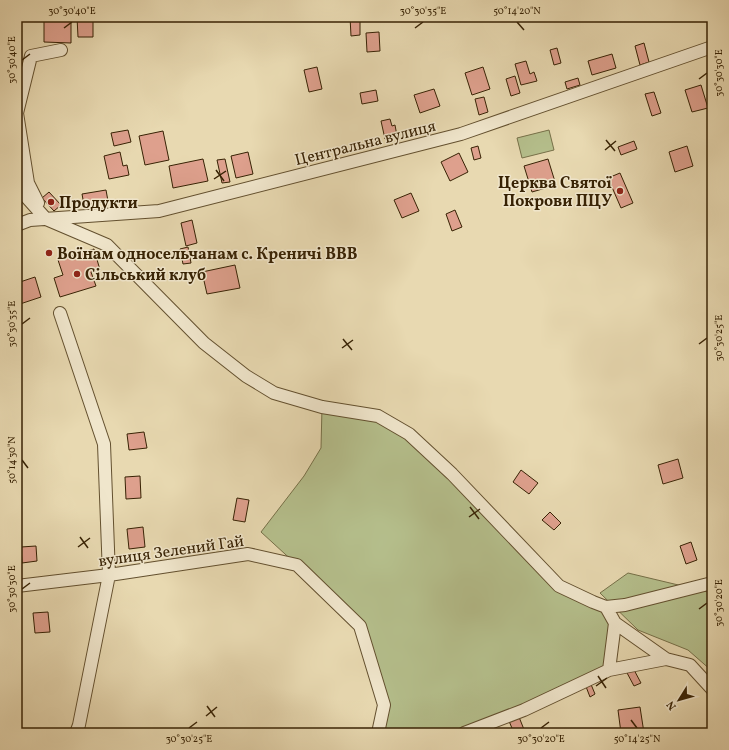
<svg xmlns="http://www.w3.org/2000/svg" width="729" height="750" font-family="Vollkorn,serif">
  <rect width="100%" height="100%" fill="#e8d9b1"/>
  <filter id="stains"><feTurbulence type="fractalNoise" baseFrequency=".005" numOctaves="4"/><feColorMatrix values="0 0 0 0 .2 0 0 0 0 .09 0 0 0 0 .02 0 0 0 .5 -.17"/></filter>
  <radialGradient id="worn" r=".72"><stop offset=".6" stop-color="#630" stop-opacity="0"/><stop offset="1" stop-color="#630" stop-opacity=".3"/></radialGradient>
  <!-- green -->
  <path fill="#b5bf8c" stroke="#767048" d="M 549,130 L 554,150 L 522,158 L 517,138 Z
    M 322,407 L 378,416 L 409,434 L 559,586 L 593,602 L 615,623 L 609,670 L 464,733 L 378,733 L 384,705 L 360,626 L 297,565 L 261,532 L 304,476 L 321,448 Z
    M 628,573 L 712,593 L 712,671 L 688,650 L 638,630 L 600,593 Z"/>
  <!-- building -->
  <path fill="#dea08d" stroke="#372204" d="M 44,17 L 71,17 L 71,43 L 44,42 Z
    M 77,17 L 93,17 L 93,37 L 78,37 Z
    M 350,17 L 360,17 L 360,35 L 351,36 Z
    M 379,32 L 380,51 L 367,52 L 366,33 Z
    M 644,43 L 649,62 L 640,65 L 635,46 Z
    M 557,48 L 561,63 L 554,65 L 550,50 Z
    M 612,54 L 616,68 L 592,75 L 588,61 Z
    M 526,61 L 530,74 L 534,72 L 537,81 L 521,85 L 515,64 Z
    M 317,67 L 322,89 L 309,92 L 304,70 Z
    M 483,67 L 490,89 L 472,95 L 465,73 Z
    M 515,76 L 520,93 L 511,96 L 506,79 Z
    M 578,78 L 580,85 L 567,89 L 565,82 Z
    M 701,85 L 708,108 L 692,112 L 685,90 Z
    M 434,89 L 440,106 L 420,113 L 414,95 Z
    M 376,90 L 378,101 L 362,104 L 360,93 Z
    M 654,92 L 661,113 L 652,116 L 645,94 Z
    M 484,97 L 488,112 L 479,115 L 475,99 Z
    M 390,119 L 392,126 L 395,125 L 397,136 L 385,139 L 381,121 Z
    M 128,130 L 131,142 L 114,146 L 111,133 Z
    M 163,131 L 169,160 L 145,165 L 139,136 Z
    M 634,141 L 637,149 L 621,155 L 618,147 Z
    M 478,146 L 481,158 L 474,160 L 471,148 Z
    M 687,146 L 693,166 L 675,172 L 669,152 Z
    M 120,152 L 123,166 L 127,165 L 129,175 L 109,179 L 104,156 Z
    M 248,152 L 253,174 L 236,178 L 231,156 Z
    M 459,153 L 468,172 L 450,181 L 441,162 Z
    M 203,159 L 208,181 L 173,188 L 169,166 Z
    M 225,159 L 230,182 L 222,183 L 217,160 Z
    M 548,159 L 556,185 L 532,192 L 524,166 Z
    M 620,173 L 633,203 L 621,208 L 608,178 Z
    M 106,190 L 108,201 L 84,205 L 82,194 Z
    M 49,192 L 61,205 L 54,211 L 42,198 Z
    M 411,193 L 419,211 L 402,218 L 394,200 Z
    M 455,210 L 462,227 L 452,231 L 446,214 Z
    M 192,220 L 197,243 L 186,246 L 181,223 Z
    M 188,247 L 191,263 L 183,264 L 180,249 Z
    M 94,249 L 100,270 L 91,272 L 96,286 L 60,297 L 54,278 L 63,275 L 58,260 Z
    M 235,265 L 240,288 L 207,294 L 202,272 Z
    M 35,277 L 41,297 L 17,305 L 17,283 Z
    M 144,432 L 147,448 L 129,450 L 127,434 Z
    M 678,459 L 683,478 L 663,484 L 658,465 Z
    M 521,470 L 538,483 L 529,494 L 513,482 Z
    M 140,476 L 141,498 L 126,499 L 125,477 Z
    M 237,498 L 249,500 L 245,522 L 233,520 Z
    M 550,512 L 561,523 L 554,530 L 542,520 Z
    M 143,527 L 145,547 L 129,549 L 127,529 Z
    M 691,542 L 697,560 L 686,564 L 680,546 Z
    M 36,546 L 37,561 L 22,563 L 21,547 Z
    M 48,612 L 50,632 L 35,633 L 33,613 Z
    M 633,668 L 641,683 L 634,686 L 626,671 Z
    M 590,682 L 595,694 L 590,697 L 585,684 Z
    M 640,707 L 644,733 L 621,733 L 618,710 Z
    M 519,717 L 525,732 L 522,733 L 514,733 L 509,721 Z"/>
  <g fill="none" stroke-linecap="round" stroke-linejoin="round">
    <!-- minor casing -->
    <g stroke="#63502f" stroke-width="14">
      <path id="minor" d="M 17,113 L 28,183 L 38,203
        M 17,113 L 31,56 L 61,50
        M 17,188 L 20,190 L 46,219 L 107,245 L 204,343 L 246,376 L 274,393 L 322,407 L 378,416 L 409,434 L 452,474 L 559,586 L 593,602 L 606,607 L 615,623 L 609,670
        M 17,225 L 30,220 L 159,211 L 461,134 L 712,47
        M 60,313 L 104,444 L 109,575 L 79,725 L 76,733
        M 17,586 L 109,575 L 248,554 L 297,565 L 360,626 L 384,705 L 378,733
        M 606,607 L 625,605 L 712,583
        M 615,623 L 666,659 L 690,665 L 712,689
        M 464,733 L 524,710 L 609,670 L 666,659"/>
    </g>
    <!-- minor -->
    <use href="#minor" stroke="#f0e6cc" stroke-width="12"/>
  </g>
  <!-- ticks -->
  <path fill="none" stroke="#372204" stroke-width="1.5" d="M 517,22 L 524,30M 64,28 L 72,22M 415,28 L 423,22M 22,60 L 30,54M 699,79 L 707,73M 606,140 L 615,151M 605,150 L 616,141M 216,170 L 224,181M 214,179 L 226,171M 22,324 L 30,318M 343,339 L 352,350M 699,344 L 707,338M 342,348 L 353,340M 22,460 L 28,468M 470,507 L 479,519M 469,517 L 480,509M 80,537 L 88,548M 78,547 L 90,538M 22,589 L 30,583M 699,609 L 707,603M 598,676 L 606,688M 596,686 L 607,678M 207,706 L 215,717M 206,716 L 217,707M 631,720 L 637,728M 189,728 L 197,722M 541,728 L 549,722"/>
  <!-- markers -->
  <g fill="#8f2418" stroke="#f0e6cc" stroke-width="1.5">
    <circle cx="620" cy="191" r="4"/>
    <circle cx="51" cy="202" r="4"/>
    <circle cx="49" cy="253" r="4"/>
    <circle cx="77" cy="274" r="4"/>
  </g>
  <g text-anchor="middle" stroke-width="3" stroke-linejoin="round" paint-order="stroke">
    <!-- street labels -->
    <g font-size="16" fill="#372204" stroke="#f0e6cc">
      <text transform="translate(365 142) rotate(-14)" y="6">Центральна вулиця</text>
      <text transform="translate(171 550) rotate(-8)" y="6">вулиця Зелений Гай</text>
    </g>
    <!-- poi labels -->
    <g font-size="16" font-weight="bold" fill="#372204" stroke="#f0e6cc" text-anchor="start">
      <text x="612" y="188" text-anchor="end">Церква Святої<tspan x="612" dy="18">Покрови ПЦУ</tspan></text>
      <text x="59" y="208">Продукти</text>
      <text x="57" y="259">Воїнам односельчанам с. Креничі ВВВ</text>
      <text x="85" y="280">Сільський клуб</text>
    </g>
  </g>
  <!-- margin -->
  <rect width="729" height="750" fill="none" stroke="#e8d9b1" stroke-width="44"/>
  <!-- north arrow -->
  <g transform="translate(679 700) rotate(233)" stroke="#f0e6cc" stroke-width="3" paint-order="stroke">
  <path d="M0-3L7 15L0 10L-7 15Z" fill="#372204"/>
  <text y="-6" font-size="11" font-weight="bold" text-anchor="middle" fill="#372204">N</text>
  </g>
  <rect x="22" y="22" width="685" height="706" fill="none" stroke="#372204" stroke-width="1.5"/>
  <g font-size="10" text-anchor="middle" fill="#372204">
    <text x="72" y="14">30°30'40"E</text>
    <text x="423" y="14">30°30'35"E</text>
    <text x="517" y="14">50°14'20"N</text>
    <text transform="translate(11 60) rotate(-90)" y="4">30°30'40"E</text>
    <text transform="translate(718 73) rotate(-90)" y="4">30°30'30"E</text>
    <text transform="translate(11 324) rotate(-90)" y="4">30°30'35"E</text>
    <text transform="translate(718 338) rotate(-90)" y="4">30°30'25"E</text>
    <text transform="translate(11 460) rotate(-90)" y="4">50°14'30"N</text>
    <text transform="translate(11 589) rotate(-90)" y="4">30°30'30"E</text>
    <text transform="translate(718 603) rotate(-90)" y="4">30°30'20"E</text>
    <text x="189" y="742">30°30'25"E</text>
    <text x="541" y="742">30°30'20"E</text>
    <text x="637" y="742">50°14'25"N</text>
  </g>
  <rect width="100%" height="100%" filter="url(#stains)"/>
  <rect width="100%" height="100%" fill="url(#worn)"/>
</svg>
